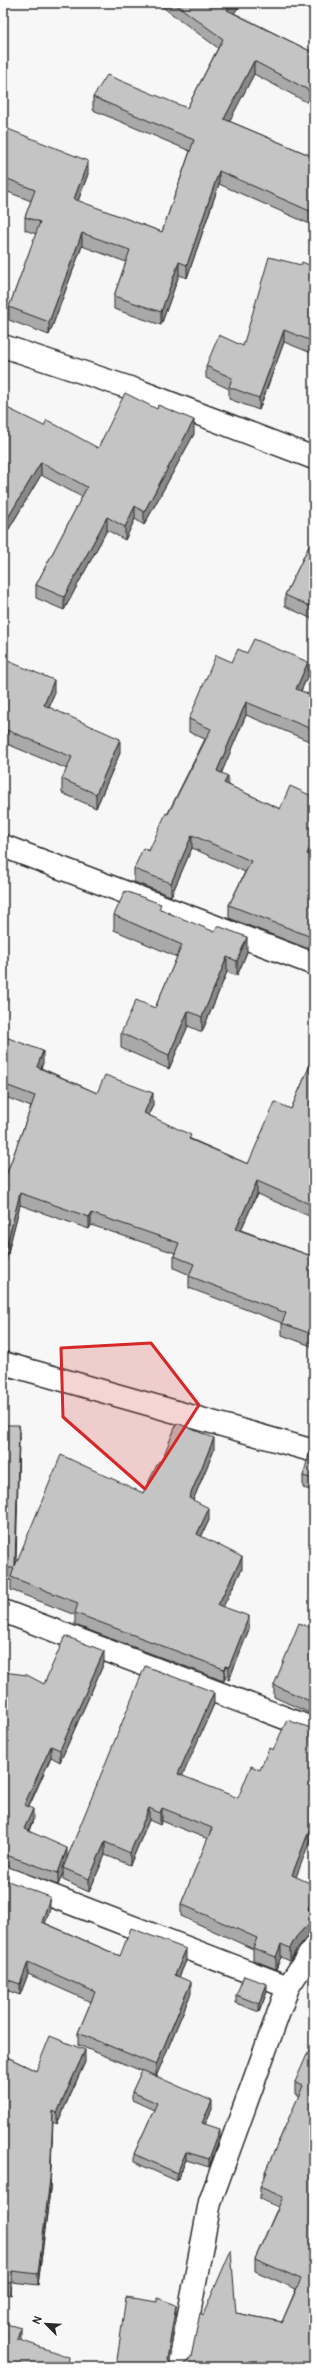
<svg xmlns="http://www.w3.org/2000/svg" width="317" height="2370" font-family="Pangolin,sans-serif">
  <rect width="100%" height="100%" fill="#f7f7f7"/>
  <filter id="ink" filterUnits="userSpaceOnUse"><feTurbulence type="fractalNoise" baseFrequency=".025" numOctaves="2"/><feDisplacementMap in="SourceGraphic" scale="8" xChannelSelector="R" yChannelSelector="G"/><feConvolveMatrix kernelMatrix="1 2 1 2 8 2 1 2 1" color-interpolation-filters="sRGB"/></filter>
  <g filter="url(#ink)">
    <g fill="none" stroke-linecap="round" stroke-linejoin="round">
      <!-- minor casing -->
      <g stroke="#2b2b2b" stroke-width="25">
        <path id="minor" d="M 3,346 L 139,391 L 314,458
          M 3,846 L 314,964
          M 3,1363 L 314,1451
          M 3,1611 L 314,1729
          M 3,1877 L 288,1987
          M 179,2367 L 210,2202 L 288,1987 L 314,1947"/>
      </g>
      <!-- minor -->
      <use href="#minor" stroke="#fff" stroke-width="22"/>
    </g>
    <!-- wall -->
    <path fill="#a9a9a9" stroke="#2b2b2b" d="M 157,3 L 240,3 L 240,5 L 234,13 L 314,53 L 314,106 L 254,74 L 229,121 L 314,157 L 312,225 L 219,184 L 187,278 L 179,275 L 161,325 L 114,309 L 114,296 L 126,262 L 82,246 L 49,335 L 9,320 L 9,307 L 36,234 L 25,230 L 25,217 L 31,201 L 3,190 L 3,127 L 88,174 L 78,201 L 162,232 L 190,151 L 93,110 L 93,97 L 187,108 L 218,48 Z
      M 301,265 L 314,267 L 314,354 L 284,342 L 259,410 L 229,399 L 229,389 L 206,378 L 206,366 L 243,346 Z
      M 44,426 L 98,448 L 194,434 L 144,525 L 135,519 L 125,540 L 107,530 L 64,610 L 36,598 L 36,585 L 82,497 L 41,475 L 3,539 Z
      M 314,536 L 314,620 L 285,606 L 285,595 Z
      M 247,653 L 308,675 L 301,691 L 314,696 L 314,743 L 246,715 L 221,773 L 228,785 L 280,809 L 314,797 L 314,852 L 312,856 L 314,857 L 314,951 L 229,918 L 229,905 L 245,872 L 192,848 L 171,896 L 134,882 L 134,869 L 149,851 L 205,739 L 189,732 L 189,719 L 232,662 Z
      M 3,659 L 54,694 L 49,707 L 120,753 L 96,808 L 62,793 L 62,779 L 67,769 L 7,744 L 3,753 Z
      M 161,909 L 247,952 L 237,976 L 227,972 L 202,1032 L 188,1026 L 169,1069 L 121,1048 L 121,1033 L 155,1008 L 177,957 L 114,930 L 114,915 Z
      M 3,1036 L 43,1063 L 41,1068 L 97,1093 L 153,1105 L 149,1115 L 191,1139 L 248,1164 L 291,1109 L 314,1056 L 314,1218 L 257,1194 L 241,1230 L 314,1257 L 314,1347 L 282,1335 L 282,1323 L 189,1288 L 189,1276 L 190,1275 L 174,1268 L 174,1256 L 175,1253 L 91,1225 L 89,1229 L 20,1205 L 5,1264 L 3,1263 L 3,1171 L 7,1173 L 31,1107 L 3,1096 Z
      M 3,1425 L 19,1437 L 16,1565 L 143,1493 L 161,1462 L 214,1450 L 193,1500 L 209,1520 L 201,1537 L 242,1569 L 223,1606 L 249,1629 L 229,1680 L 225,1678 L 224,1681 L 75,1625 L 75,1615 L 11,1590 L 11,1580 L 3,1580 Z
      M 314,1452 L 314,1491 L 303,1488 L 303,1476 Z
      M 314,1629 L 314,1715 L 274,1697 L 274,1685 Z
      M 104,1663 L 60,1762 L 51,1757 L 29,1807 L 33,1820 L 29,1831 L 67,1857 L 214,1704 L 182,1775 L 296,1877 L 313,1911 L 308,1936 L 296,1950 L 290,1961 L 281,1957 L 276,1969 L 253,1960 L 253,1949 L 181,1916 L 181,1904 L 208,1839 L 162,1821 L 160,1825 L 149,1820 L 130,1865 L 105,1855 L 89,1892 L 63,1880 L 63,1873 L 58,1885 L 3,1865 L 3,1672 L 44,1684 Z
      M 3,1879 L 50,1909 L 45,1923 L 120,1956 L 186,1961 L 179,1977 L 191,1993 L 156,2076 L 212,2109 L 205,2124 L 220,2137 L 209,2167 L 186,2160 L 177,2181 L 134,2162 L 134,2154 L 154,2110 L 132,2100 L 132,2092 L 142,2071 L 78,2045 L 78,2033 L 91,2002 L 28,1974 L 20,1995 L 3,1989 Z
      M 267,1992 L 259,2012 L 236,2003 L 236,1995 Z
      M 314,2052 L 314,2367 L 183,2367 L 191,2357 L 203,2315 L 236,2313 L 282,2322 L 296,2289 L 255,2271 L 255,2259 L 278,2207 L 260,2199 L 260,2187 L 265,2177 L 265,2172 L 299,2096 L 295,2094 L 295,2082 Z
      M 3,2055 L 36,2071 L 85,2062 L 57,2124 L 53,2122 L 50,2190 L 38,2285 L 12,2282 L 11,2295 L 3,2294 Z"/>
    <!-- shaded-wall -->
    <path fill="#898989" stroke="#2b2b2b" d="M 232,3 L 240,3 L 240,5 L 227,23 L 227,10 Z
      M 254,61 L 254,74 L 224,132 L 224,119 Z
      M 88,161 L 88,174 L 74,212 L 74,199 Z
      M 219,171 L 219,184 L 187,278 L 187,265 Z
      M 314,208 L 314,221 L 312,225 L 312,212 Z
      M 82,233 L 82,246 L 49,335 L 49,322 Z
      M 179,262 L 179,275 L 161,325 L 161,312 Z
      M 284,330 L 284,342 L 259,410 L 259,398 Z
      M 194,420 L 194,434 L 144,525 L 144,512 Z
      M 41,462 L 41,475 L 3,539 L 3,526 Z
      M 135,506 L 135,519 L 125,540 L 125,527 Z
      M 107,517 L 107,530 L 64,610 L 64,597 Z
      M 308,662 L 308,675 L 296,702 L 296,689 Z
      M 54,680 L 54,694 L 44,719 L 44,705 Z
      M 246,702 L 246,715 L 217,784 L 217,771 Z
      M 7,730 L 7,744 L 3,753 L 3,739 Z
      M 120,739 L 120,753 L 96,808 L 96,794 Z
      M 228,776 L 228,789 L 224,783 Z
      M 192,835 L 192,848 L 171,896 L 171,883 Z
      M 314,839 L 314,852 L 307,867 L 307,854 Z
      M 4,896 L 4,909 L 3,911 L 3,899 Z
      M 247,937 L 247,952 L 237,976 L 237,961 Z
      M 227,957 L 227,972 L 202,1032 L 202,1017 Z
      M 188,1011 L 188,1026 L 169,1069 L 169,1055 Z
      M 43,1051 L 43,1063 L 37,1079 L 37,1067 Z
      M 153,1093 L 153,1105 L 144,1125 L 144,1113 Z
      M 257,1181 L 257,1194 L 236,1241 L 236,1229 Z
      M 20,1193 L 20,1205 L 5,1264 L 5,1252 Z
      M 91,1213 L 91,1225 L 89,1229 L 89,1217 Z
      M 314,1283 L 314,1295 L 309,1307 L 309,1295 Z
      M 19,1425 L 19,1437 L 15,1579 L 15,1566 Z
      M 214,1438 L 214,1450 L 189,1510 L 189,1498 Z
      M 209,1508 L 209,1520 L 197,1546 L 197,1534 Z
      M 242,1557 L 242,1569 L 218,1617 L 218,1605 Z
      M 249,1616 L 249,1629 L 229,1680 L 229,1667 Z
      M 104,1651 L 104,1663 L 60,1762 L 60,1750 Z
      M 225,1666 L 225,1678 L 224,1681 L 224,1669 Z
      M 214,1692 L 214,1704 L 178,1786 L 178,1774 Z
      M 51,1746 L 51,1757 L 24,1816 L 24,1805 Z
      M 149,1808 L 149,1820 L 130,1865 L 130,1853 Z
      M 162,1808 L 162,1821 L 160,1825 L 160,1813 Z
      M 33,1809 L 33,1820 L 24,1840 L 24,1829 Z
      M 314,1818 L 314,1830 L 292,1888 L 292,1875 Z
      M 105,1842 L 105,1855 L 89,1892 L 89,1879 Z
      M 67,1848 L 67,1860 L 63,1868 L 63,1873 L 58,1885 L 58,1873 Z
      M 314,1895 L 314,1908 L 308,1921 L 308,1909 Z
      M 50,1897 L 50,1909 L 42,1933 L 42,1922 Z
      M 314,1923 L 314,1935 L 308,1936 L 296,1950 L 290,1961 L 290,1948 L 296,1937 L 308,1924 Z
      M 281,1944 L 281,1957 L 276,1969 L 276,1957 Z
      M 186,1949 L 186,1961 L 175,1986 L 175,1975 Z
      M 28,1962 L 28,1974 L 20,1995 L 20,1984 Z
      M 191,1982 L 191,1993 L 156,2077 L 156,2065 Z
      M 267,1984 L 267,1992 L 259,2012 L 259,2004 Z
      M 85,2050 L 85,2062 L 57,2124 L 57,2113 Z
      M 212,2101 L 212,2109 L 202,2131 L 202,2123 Z
      M 53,2111 L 50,2190 L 38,2285 L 38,2274 Z
      M 220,2129 L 220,2137 L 209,2167 L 209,2159 Z
      M 186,2152 L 186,2160 L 177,2181 L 177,2173 Z
      M 12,2271 L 12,2282 L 11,2295 L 11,2283 Z
      M 176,2305 L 176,2317 L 168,2367 L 167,2359 Z
      M 21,2328 L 21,2341 L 17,2339 Z"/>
    <!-- building -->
    <path fill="#c4c4c4" stroke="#2b2b2b" d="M 174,3 L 232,3 L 227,10 L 314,53 L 314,93 L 254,61 L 224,119 L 314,157 L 314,208 L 312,212 L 219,171 L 187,265 L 179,262 L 161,312 L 114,296 L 130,250 L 82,233 L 49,322 L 9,307 L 40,222 L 25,217 L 35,190 L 3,177 L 3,127 L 88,161 L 74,199 L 162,232 L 194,140 L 93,97 L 107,75 L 187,108 L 223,39 Z
      M 269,257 L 301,265 L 302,262 L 314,267 L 314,342 L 284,330 L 259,398 L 229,387 L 232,378 L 206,366 L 219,335 L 243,346 Z
      M 125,393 L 157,409 L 158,405 L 194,420 L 144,512 L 135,506 L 125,527 L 107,517 L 64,597 L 36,585 L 87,487 L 41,462 L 3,526 L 3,406 L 44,426 L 47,420 L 98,448 Z
      M 314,536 L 314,608 L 285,595 Z
      M 254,639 L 308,662 L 296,689 L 314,696 L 314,730 L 246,702 L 217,771 L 228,776 L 224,783 L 280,809 L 290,786 L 314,797 L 314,839 L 307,854 L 314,857 L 314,938 L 229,905 L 251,861 L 192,835 L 171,883 L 134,869 L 143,848 L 149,851 L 166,813 L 168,814 L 211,729 L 189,719 L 216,655 L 232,662 L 238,649 L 247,653 Z
      M 3,659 L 54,680 L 44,705 L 120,739 L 96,794 L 62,779 L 72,757 L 7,730 L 3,739 Z
      M 125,891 L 161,904 L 159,909 L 215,932 L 218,926 L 247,937 L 237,961 L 227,957 L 202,1017 L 188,1011 L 169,1055 L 121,1033 L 136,1000 L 155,1008 L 182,945 L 114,915 Z
      M 3,1036 L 43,1051 L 37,1067 L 97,1093 L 105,1075 L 153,1093 L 144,1113 L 191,1135 L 189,1139 L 248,1164 L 275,1102 L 291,1109 L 314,1056 L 314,1206 L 257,1181 L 236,1229 L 314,1257 L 314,1283 L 309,1295 L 314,1297 L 314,1335 L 282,1323 L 286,1313 L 189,1276 L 194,1264 L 174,1256 L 179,1243 L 91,1213 L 89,1217 L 20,1193 L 5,1252 L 3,1251 L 3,1171 L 7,1173 L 35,1096 L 3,1084 Z
      M 177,1423 L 214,1438 L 189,1498 L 209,1508 L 197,1534 L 242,1557 L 218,1605 L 249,1616 L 229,1667 L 225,1666 L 224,1669 L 75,1613 L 78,1603 L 11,1577 L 14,1568 L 3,1568 L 3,1425 L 19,1425 L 15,1566 L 61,1455 L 143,1493 L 159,1461 L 161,1462 Z
      M 310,1451 L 314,1452 L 314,1479 L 303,1476 Z
      M 299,1623 L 314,1629 L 314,1703 L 274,1685 Z
      M 65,1636 L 104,1651 L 60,1750 L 51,1746 L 24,1805 L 33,1809 L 24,1829 L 67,1848 L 58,1873 L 3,1854 L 3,1672 L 27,1675 L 44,1684 Z
      M 145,1666 L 214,1692 L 178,1774 L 238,1798 L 251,1766 L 260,1770 L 269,1748 L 273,1750 L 287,1720 L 314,1729 L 314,1818 L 292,1875 L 314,1885 L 314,1895 L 308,1909 L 314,1912 L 314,1923 L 308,1924 L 296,1937 L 290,1948 L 281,1944 L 276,1957 L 253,1948 L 257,1938 L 181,1904 L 212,1828 L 162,1808 L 160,1813 L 149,1808 L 130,1853 L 105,1842 L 89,1879 L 63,1868 Z
      M 3,1879 L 50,1897 L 42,1922 L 120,1956 L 131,1928 L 186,1949 L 175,1975 L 191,1982 L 156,2065 L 78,2033 L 95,1992 L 28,1962 L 20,1984 L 3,1978 Z
      M 244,1976 L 267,1984 L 259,2004 L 236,1995 Z
      M 50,2036 L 85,2050 L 57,2113 L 53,2111 L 50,2179 L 38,2274 L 12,2271 L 11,2283 L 3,2282 L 3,2055 L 36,2071 Z
      M 309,2050 L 314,2052 L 314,2367 L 179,2367 L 183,2367 L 191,2357 L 200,2313 L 203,2315 L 231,2250 L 236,2313 L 282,2322 L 301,2279 L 255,2259 L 283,2197 L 260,2187 L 267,2172 L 265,2172 L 303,2086 L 295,2082 Z
      M 142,2070 L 212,2101 L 202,2123 L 220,2129 L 209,2159 L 186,2152 L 177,2173 L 134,2154 L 157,2103 L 132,2092 Z
      M 126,2297 L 158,2302 L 158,2298 L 176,2305 L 167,2359 L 171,2365 L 177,2367 L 116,2367 Z
      M 3,2323 L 21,2328 L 17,2339 L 69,2357 L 68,2367 L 3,2367 Z"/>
  </g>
  <!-- marked area -->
  <path fill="#d62828" fill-opacity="0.2" stroke="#d62828" stroke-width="3" stroke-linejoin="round" d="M 151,1343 L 199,1405 L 145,1489 L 63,1417 L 61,1348 Z"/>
  <!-- margin -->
  <rect width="317" height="2370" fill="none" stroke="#fff" stroke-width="16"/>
  <rect x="8" y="8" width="301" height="2354" fill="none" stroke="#2b2b2b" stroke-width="1.5" filter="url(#ink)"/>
  <!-- north arrow -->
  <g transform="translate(46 2324) rotate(294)" stroke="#ffffff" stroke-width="3" paint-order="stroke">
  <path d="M0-3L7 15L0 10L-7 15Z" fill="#2b2b2b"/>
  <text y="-6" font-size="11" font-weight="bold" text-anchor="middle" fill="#2b2b2b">N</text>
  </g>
</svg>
